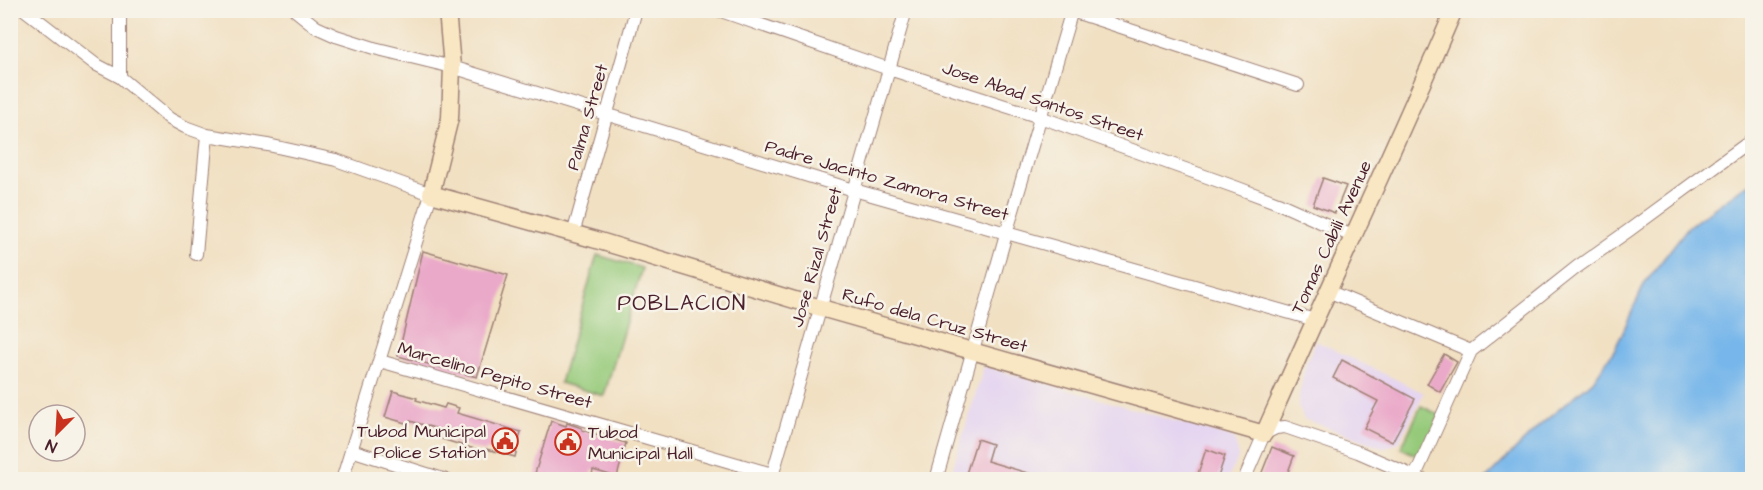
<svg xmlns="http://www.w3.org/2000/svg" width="1763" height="490" font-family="'Architects Daughter',sans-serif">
  <rect width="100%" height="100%" fill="#f7f3e8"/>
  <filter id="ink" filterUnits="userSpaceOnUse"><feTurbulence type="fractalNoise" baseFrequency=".0167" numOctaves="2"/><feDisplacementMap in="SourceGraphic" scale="12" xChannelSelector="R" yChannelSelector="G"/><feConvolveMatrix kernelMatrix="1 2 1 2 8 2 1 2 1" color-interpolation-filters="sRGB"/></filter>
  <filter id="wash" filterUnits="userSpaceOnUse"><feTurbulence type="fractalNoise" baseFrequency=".008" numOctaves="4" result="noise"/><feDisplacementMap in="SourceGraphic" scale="24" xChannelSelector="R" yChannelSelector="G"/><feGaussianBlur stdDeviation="1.35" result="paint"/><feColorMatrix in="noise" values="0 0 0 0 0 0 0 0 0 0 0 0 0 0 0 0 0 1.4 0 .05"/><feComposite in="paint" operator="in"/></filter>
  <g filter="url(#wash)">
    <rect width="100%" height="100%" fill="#f1e0c2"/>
    <!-- built -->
    <path fill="#e4d3f1" d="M 1316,341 L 1424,393 L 1399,442 L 1385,448 L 1304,419 L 1298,406 L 1300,391 L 1306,363 Z
      M 984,366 L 1234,438 L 1239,456 L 1228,479 L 949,480 Z"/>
    <!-- green -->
    <path fill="#96ca7a" stroke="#707452" stroke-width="1.5" d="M 597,255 L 642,268 L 604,396 L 560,383 Z
      M 1421,406 L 1440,415 L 1420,457 L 1401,448 Z"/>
    <!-- water -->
    <path fill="#76b6ea" stroke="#606a8a" stroke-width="1.5" d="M 1752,181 L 1752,479 L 1486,479 L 1539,426 L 1593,381 L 1615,349 L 1645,283 L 1688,227 Z"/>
    <g id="blocks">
      <!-- building -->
      <path fill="#eaa9c9" d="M 1323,178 L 1346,186 L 1335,213 L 1313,205 Z
        M 423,251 L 508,275 L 477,377 L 398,356 Z
        M 1444,354 L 1457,362 L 1440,392 L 1427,384 Z
        M 1342,360 L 1415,399 L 1392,442 L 1364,428 L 1378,401 L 1333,378 Z
        M 393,391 L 417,398 L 416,400 L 444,408 L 446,404 L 459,408 L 457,413 L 521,432 L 515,457 L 486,449 L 485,452 L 448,441 L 436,437 L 438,429 L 410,421 L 409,424 L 385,417 Z
        M 551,421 L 566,426 L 567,423 L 582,428 L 582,430 L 595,434 L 626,443 L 617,477 L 593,470 L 591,480 L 533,480 Z
        M 977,439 L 992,444 L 987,461 L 1041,477 L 1040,480 L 964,480 Z
        M 1272,447 L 1294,456 L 1285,480 L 1259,480 Z
        M 1206,449 L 1225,456 L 1217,480 L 1196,480 Z"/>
    </g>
  </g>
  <g filter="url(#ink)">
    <use href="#blocks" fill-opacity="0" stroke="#9e8076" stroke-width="1.5"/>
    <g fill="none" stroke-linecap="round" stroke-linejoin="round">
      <!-- street casing -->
      <g stroke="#9e8076" stroke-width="14">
        <path id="street" d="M 25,10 L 95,64 L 120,77 L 170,119 L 185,127 L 207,135 L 268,145 L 336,160 L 431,194 L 342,480
          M 295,10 L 316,27 L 336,36 L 374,48 L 452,67 L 854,190 L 1315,320
          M 718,10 L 889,69 L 1040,117 L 1238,188 L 1278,203 L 1352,236
          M 1069,10 L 1298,85
          M 120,77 L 120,10
          M 573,234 L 636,10
          M 196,254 L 207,135
          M 1328,291 L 1471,351
          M 380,361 L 772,474
          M 351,450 L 446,480
          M 1415,476 L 1471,351 L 1577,267 L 1628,231 L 1752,140
          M 771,480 L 906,10
          M 936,480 L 1006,234 L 1072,10
          M 1244,480 L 1264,434 L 1276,428 L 1285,427 L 1358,452 L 1423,480"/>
      </g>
      <!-- secondary casing -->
      <g stroke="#9e8076" stroke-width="19">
        <path id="secondary" d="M 447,10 L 452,67 L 450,118 L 431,194 L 593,239 L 821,308 L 1264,434 C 1326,293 1393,153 1454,10"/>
      </g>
      <!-- street -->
      <use href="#street" stroke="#fff" stroke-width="12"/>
      <!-- secondary -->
      <use href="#secondary" stroke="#f9e7c3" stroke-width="16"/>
    </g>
  </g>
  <!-- icons -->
  <defs>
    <g id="civic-ring" transform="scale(1.35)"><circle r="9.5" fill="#f7f3e8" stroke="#c8321e" stroke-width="1.5"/><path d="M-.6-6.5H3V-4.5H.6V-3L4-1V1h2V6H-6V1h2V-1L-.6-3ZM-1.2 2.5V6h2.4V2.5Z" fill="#c8321e"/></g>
  </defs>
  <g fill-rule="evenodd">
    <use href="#civic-ring" x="505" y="441"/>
    <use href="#civic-ring" x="568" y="442"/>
  </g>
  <g text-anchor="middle" stroke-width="5" stroke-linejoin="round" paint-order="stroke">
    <!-- street labels -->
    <g font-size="18" fill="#4a1f2b" stroke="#f7f3e8">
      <text transform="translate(1043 101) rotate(19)" y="6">Jose Abad Santos Street</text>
      <text transform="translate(587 117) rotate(-74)" y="6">Palma Street</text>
      <text transform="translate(887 180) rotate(16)" y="6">Padre Jacinto Zamora Street</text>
      <text transform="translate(1331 237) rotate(-65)" y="6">Tomas Cabili Avenue</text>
      <text transform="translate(816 257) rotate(-74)" y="6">Jose Rizal Street</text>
      <text transform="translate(935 320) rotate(16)" y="6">Rufo dela Cruz Street</text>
      <text transform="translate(495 375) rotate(16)" y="6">Marcelino Pepito Street</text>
    </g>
    <!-- poi labels -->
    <g font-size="18" fill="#4a1f2b" stroke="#f7f3e8" text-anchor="end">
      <text x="486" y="437">Tubod Municipal<tspan x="486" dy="21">Police Station</tspan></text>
      <text x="588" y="438" text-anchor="start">Tubod<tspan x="588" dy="21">Municipal Hall</tspan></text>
    </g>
    <!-- quarter labels -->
    <g font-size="21" letter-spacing="1.5" fill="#4a1f2b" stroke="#f7f3e8">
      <text x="682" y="310">POBLACION</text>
    </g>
  </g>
  <!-- margin -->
  <rect width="1763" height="490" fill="none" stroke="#f7f3e8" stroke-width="36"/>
  <!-- north arrow -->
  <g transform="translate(57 433) rotate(204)"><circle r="28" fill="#f7f3e8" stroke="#b29e9c" stroke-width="1.5"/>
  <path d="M0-4.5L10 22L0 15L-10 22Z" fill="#c8321e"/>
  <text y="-9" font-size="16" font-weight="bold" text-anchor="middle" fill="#4a1f2b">N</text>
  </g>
</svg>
